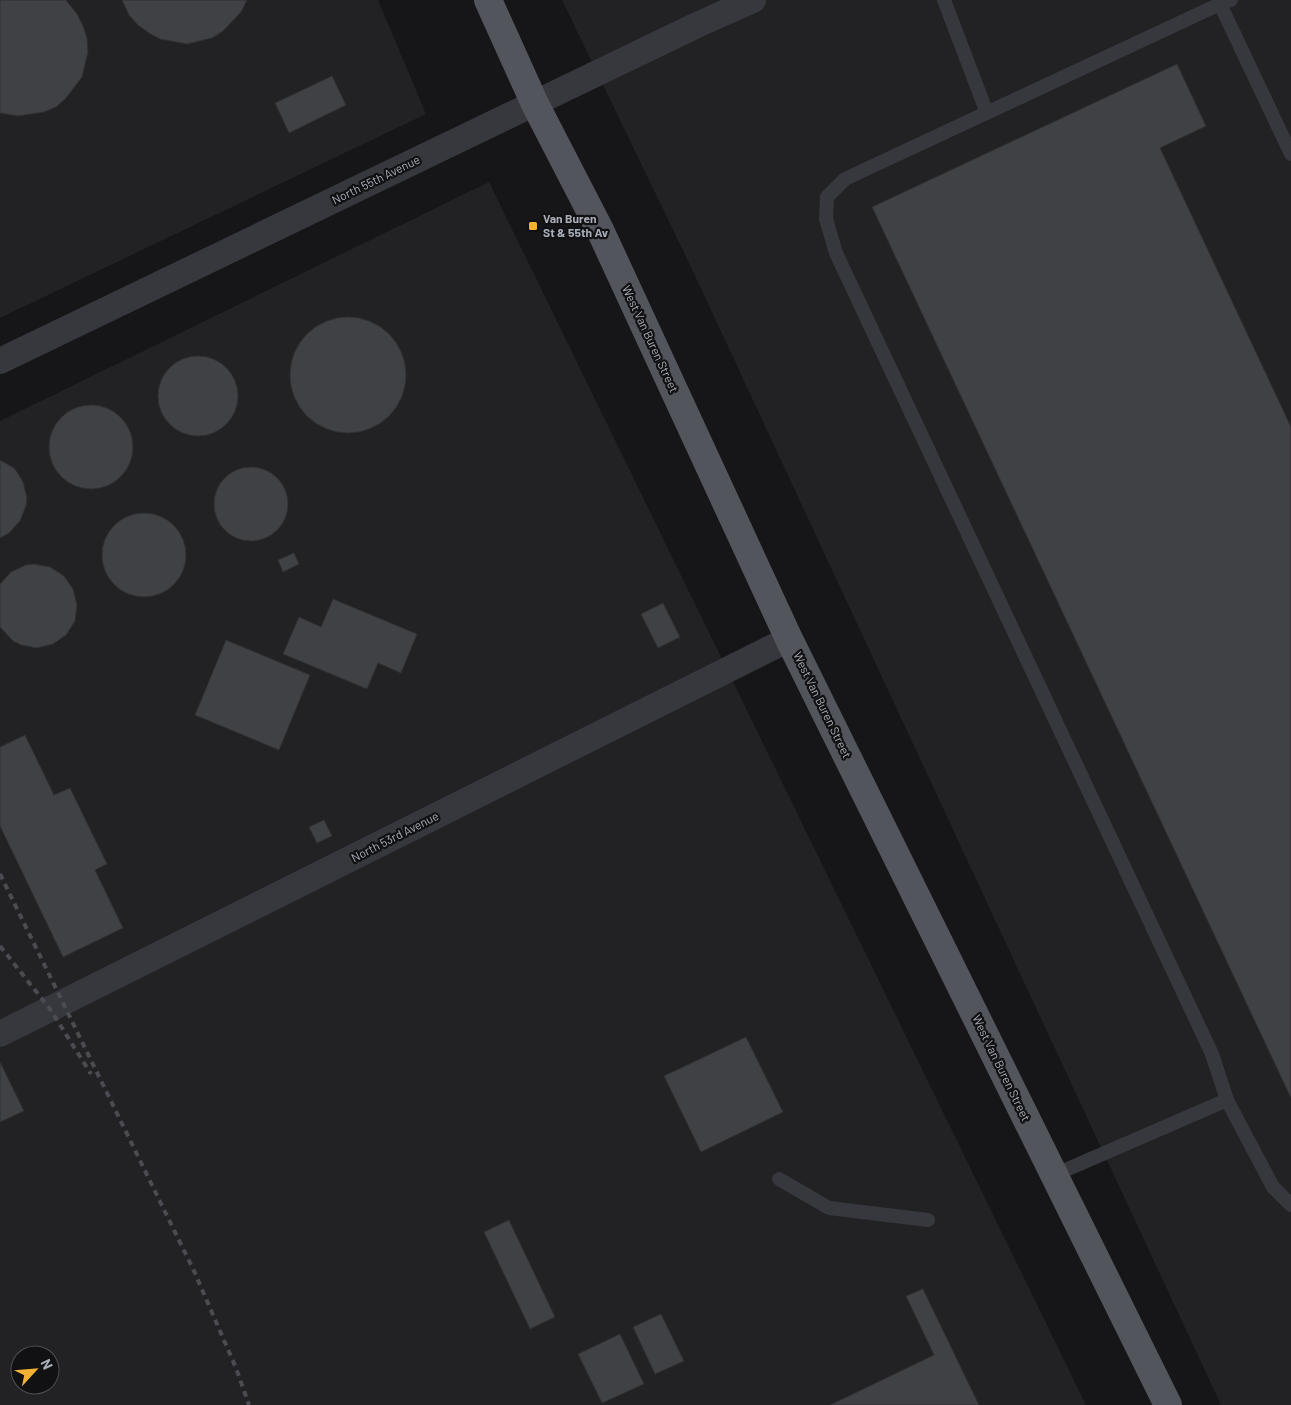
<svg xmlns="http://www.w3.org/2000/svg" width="1291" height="1405" font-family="Barlow,sans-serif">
  <rect width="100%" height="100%" fill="#161618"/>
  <!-- built -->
  <path fill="#222225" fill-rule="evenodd" d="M 0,0 L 378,0 L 426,114 L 0,318 Z
    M 562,0 L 1291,0 L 1291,1405 L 1221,1405 L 690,265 Z
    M 489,182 L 1086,1405 L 0,1405 L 0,421 ZM 20,1355 L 50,1355 L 50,1385 L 20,1385 Z"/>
  <!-- building -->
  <path fill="#404145" stroke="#303034" d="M 0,0 L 66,0 L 77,14 L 83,26 L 87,38 L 88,52 L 82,77 L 66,98 L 56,107 L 44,112 L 18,116 L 0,113 Z
    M 122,0 L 247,0 L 241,12 L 223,31 L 212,38 L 187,44 L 160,39 L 149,33 L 138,25 L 129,15 Z
    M 1177,64 L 1206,126 L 1160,148 L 1291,427 L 1291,1098 L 872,207 Z
    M 332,76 L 346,105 L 289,133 L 275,103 Z
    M290 375a58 58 0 1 1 116 0a58 58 0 1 1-116 0Z
    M158 396a40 40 0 1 1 80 0a40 40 0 1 1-80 0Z
    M49 447a42 42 0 1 1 84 0a42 42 0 1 1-84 0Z
    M 0,460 L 14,468 L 19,475 L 23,482 L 27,498 L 26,506 L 20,521 L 9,533 L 0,538 Z
    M214 504a37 37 0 1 1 74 0a37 37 0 1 1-74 0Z
    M102 555a42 42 0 1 1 84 0a42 42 0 1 1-84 0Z
    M 294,553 L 299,564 L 283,572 L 278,560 Z
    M 34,564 L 50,567 L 64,576 L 73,589 L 77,605 L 75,621 L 66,635 L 53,644 L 37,648 L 21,645 L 13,641 L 0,627 L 0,584 L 11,572 L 26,565 Z
    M 333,599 L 417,634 L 401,673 L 378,663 L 367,689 L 283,654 L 299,617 L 321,627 Z
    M 663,603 L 680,637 L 658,648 L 641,614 Z
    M 226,640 L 310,675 L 279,750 L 195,715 Z
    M 25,735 L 54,795 L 70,788 L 107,864 L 95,870 L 123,928 L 63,957 L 0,826 L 0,747 Z
    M 324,820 L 332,836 L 317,843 L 309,827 Z
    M 746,1037 L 783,1112 L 701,1152 L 664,1076 Z
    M 0,1062 L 24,1111 L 0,1122 Z
    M 509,1220 L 555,1317 L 530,1329 L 484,1232 Z
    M 923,1289 L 979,1405 L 830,1405 L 934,1355 L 906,1296 Z
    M 661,1314 L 684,1361 L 655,1374 L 633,1327 Z
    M 620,1334 L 644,1384 L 602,1403 L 578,1354 Z"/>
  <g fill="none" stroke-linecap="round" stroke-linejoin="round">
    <!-- lane -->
    <path stroke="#37383d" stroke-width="14" d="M 944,0 L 987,113
      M 1219,0 L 1220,4 L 845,179 L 827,197 L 826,219 L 836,253 L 1212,1054 L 1227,1100
      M 1231,0 L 1220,4 L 1291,154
      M 1054,1175 L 1227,1100 L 1273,1187 L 1291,1205
      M 779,1179 L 829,1208 L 928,1220"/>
    <!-- street -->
    <path stroke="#37383d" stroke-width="26" d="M 0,361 L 697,25 L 753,0
      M 0,1034 L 789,639"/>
    <!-- primary -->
    <path stroke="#53555c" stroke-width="28" d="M 488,0 L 535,104 L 601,232 L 789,639 L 1168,1405"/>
    <!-- rail -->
    <path stroke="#4a4c52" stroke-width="4" stroke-dasharray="6 5" stroke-linecap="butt" d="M 0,874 L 194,1271 L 236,1368 L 249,1405
      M 0,946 L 50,1009 L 91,1074"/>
  </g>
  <!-- markers -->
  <rect fill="#f2b134" stroke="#111113" stroke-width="2" x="528" y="221" width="10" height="10" rx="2.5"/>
  <g text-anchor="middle" stroke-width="4.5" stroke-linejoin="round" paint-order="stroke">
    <!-- street labels -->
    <g font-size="12" fill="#a8adb8" stroke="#111113">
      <text transform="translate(376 180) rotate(-26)" y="4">North 55th Avenue</text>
      <text transform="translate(650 339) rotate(65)" y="4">West Van Buren Street</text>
      <text transform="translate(822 705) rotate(64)" y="4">West Van Buren Street</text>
      <text transform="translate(395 837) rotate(-27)" y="4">North 53rd Avenue</text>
      <text transform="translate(1001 1068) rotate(64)" y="4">West Van Buren Street</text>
    </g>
    <!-- poi labels -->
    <g font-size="12" font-weight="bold" fill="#a8adb8" stroke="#111113" text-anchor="start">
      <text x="543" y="223">Van Buren<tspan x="543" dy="14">St &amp; 55th Av</tspan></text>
    </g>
  </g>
  <!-- north arrow -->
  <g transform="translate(35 1370) rotate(64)"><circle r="24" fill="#111113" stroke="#4d4f55"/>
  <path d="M0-4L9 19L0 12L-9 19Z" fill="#f2b134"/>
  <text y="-8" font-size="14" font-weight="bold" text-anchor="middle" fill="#a8adb8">N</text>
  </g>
</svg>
